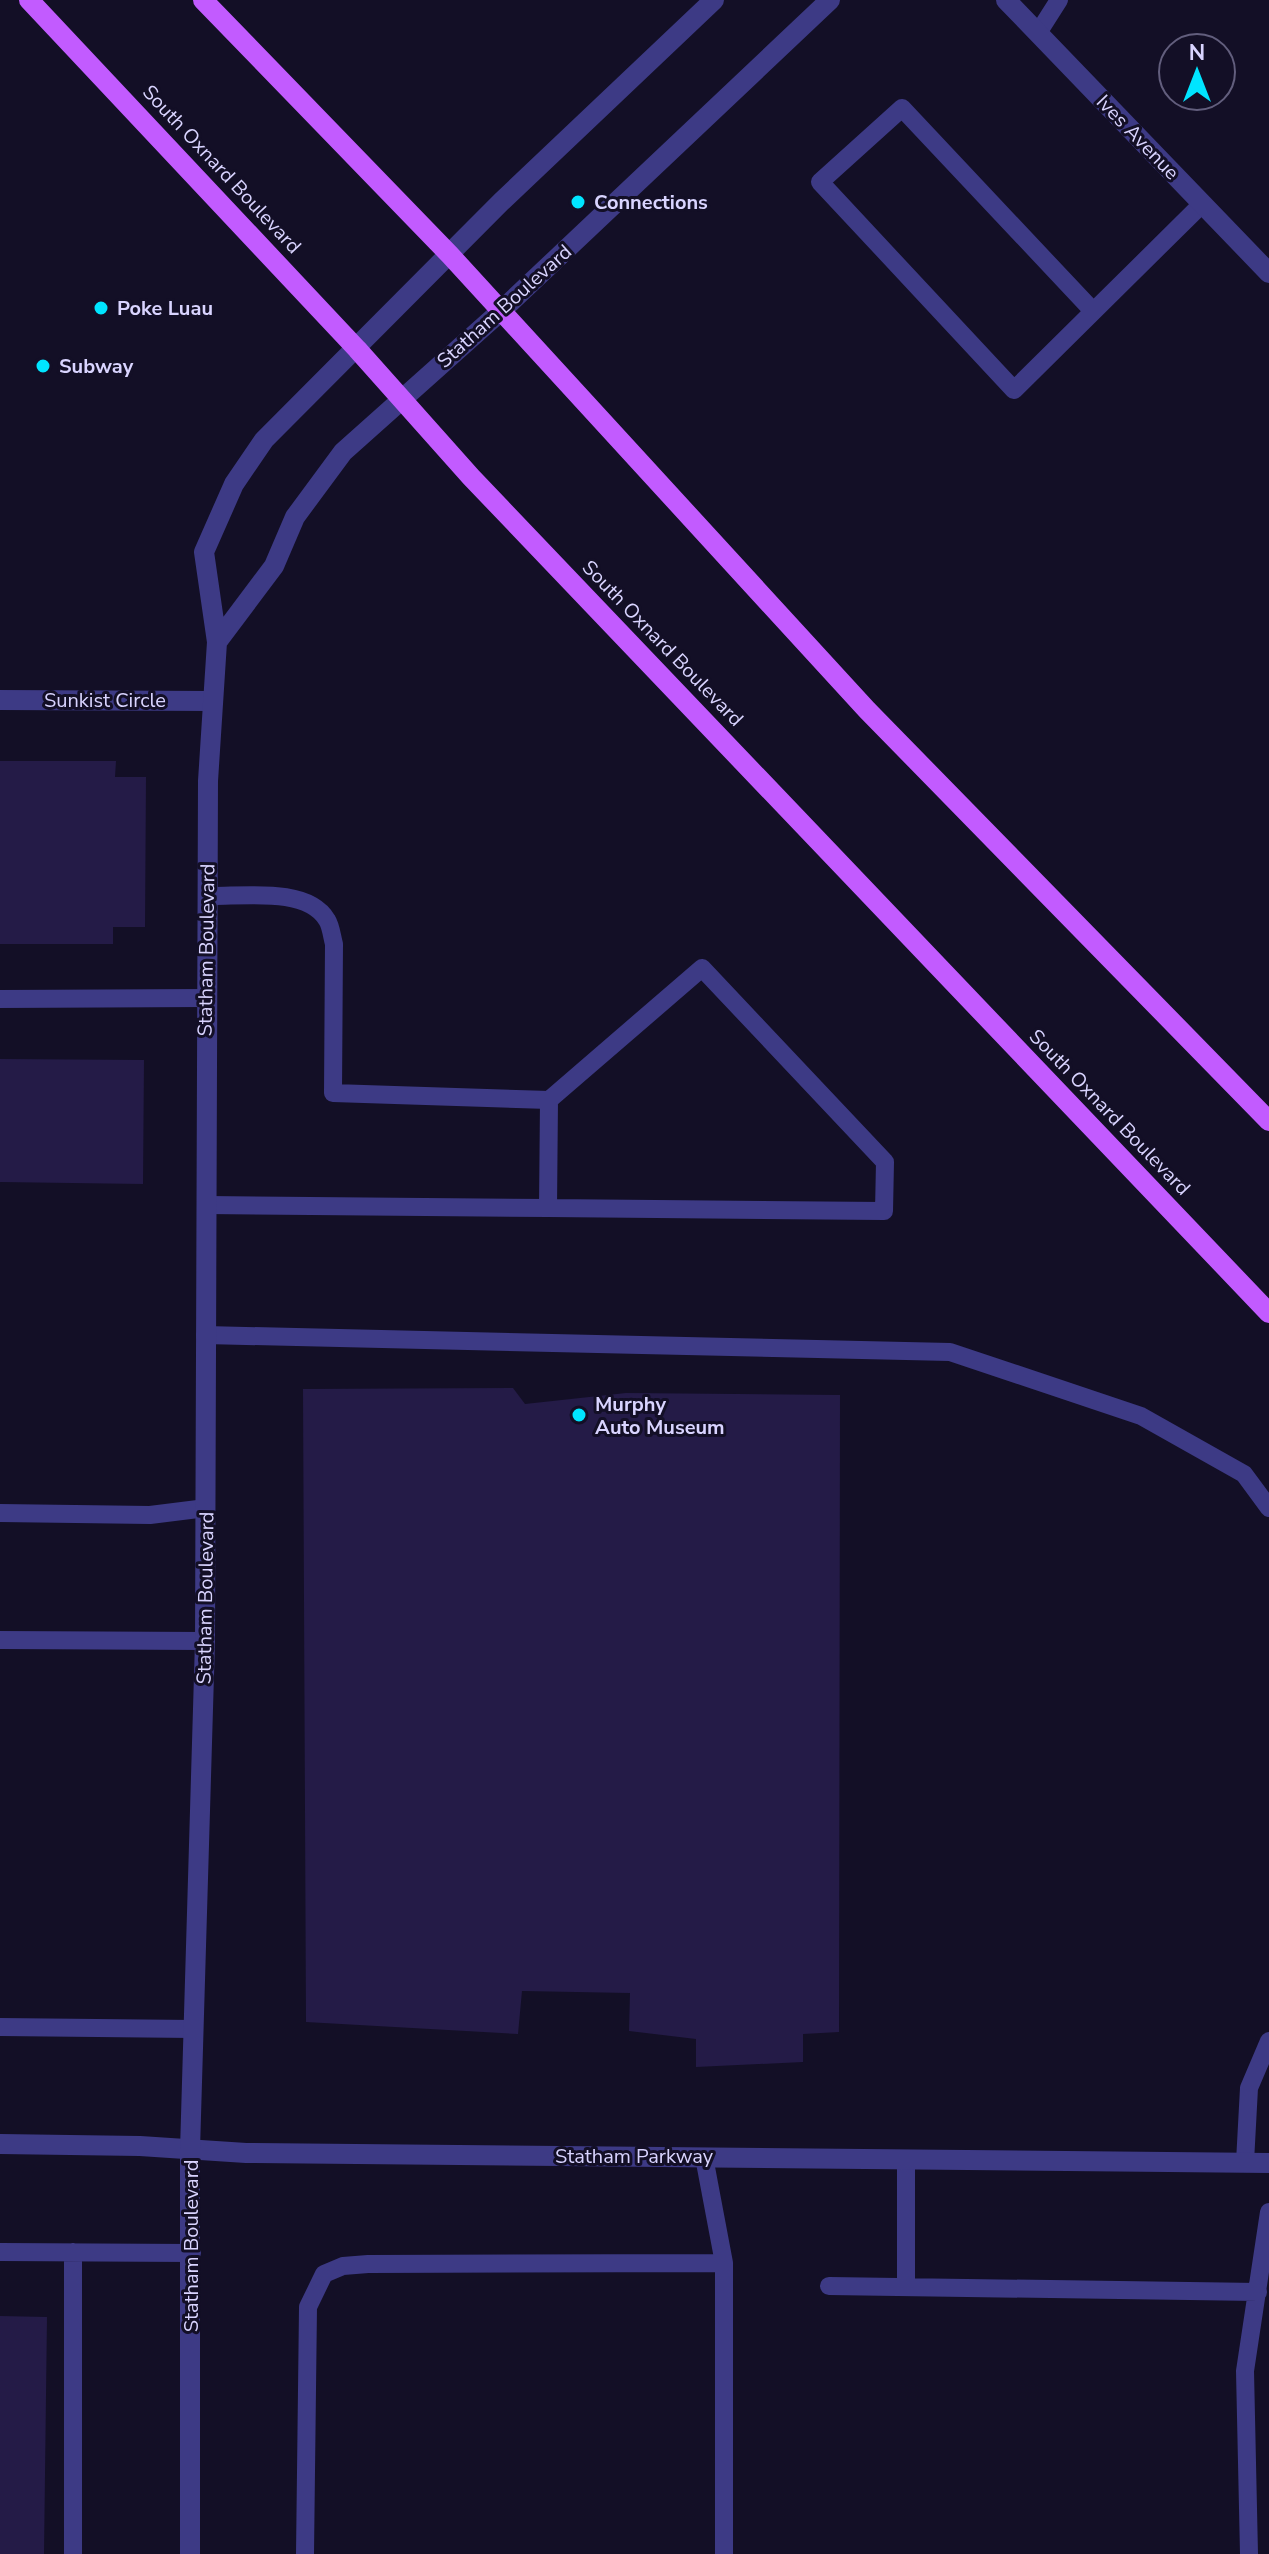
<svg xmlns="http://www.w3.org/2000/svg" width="1269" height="2554" font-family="'Nunito Sans',sans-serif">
  <rect width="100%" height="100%" fill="#130f26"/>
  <!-- building -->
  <path fill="#241b47" d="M 0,761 L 116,761 L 115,777 L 146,777 L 145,927 L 113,927 L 113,944 L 0,944 Z
    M 0,1059 L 144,1060 L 143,1184 L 0,1182 Z
    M 513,1388 L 525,1404 L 626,1393 L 840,1395 L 839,2032 L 803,2034 L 803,2062 L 696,2067 L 696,2039 L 629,2031 L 630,1993 L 522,1991 L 518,2034 L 306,2022 L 303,1389 Z
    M 0,2316 L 47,2317 L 44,2554 L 0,2554 Z"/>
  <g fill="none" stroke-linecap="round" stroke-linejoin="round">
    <!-- service -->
    <path stroke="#3d3a85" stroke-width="18" d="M 1038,33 L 1059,0
      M 1093,311 L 902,108 L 820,182 L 1014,390 L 1202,204
      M 0,999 L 205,998
      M 206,1205 L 548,1208 L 549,1100 L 333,1093 L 334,944 C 332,937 331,926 327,920 C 307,886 241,897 207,896
      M 548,1208 L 884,1211 L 885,1162 L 702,968 L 549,1100
      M 205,1335 L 950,1352 L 1141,1416 L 1244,1474 L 1269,1508
      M 0,1513 L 150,1515 L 206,1508
      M 0,1640 L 205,1641
      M 0,2027 L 194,2029
      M 704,2157 L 724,2263 L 724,2554
      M 906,2159 L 906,2287
      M 1245,2162 L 1249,2088 L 1269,2041
      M 0,2252 L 192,2253
      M 73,2252 L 73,2554
      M 829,2286 L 1258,2292
      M 305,2554 L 308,2307 L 324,2274 L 343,2266 L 368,2264 L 724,2263
      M 1249,2554 L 1245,2371 L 1269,2212"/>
    <!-- minor -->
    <path stroke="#3d3a85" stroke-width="20" d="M 1006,0 L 1269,273
      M 0,700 L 211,701
      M 0,2144 L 140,2146 L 246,2153 L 1269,2163"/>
    <!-- tertiary -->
    <path stroke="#3d3a85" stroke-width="20" d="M 217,642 L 274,566 L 295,517 L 343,452 L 501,311 L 830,0
      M 190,2554 L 190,2150 L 205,1641 L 208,781 L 217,642 L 204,552 L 234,484 L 264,440 L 501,202 L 714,0"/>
    <!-- primary -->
    <path stroke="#c25bff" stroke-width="20" d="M 29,0 L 357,349 L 471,477 L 1269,1313
      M 203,0 L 450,255 L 867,710 L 1269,1121"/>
  </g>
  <!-- markers -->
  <g fill="#00e5ff" stroke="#130f26" stroke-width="3">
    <circle cx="578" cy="202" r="8"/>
    <circle cx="101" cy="308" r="8"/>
    <circle cx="43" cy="366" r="8"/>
    <circle cx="579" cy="1415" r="8"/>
  </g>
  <g text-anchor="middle" stroke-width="6" stroke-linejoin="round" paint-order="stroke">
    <!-- street labels -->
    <g font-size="20" fill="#d9d4ff" stroke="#130f26">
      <text transform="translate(1138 137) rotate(46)" y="7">Ives Avenue</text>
      <text transform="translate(222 169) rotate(47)" y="7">South Oxnard Boulevard</text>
      <text transform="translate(504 306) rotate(-42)" y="7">Statham Boulevard</text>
      <text transform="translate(663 643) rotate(46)" y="7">South Oxnard Boulevard</text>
      <text x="105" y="707">Sunkist Circle</text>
      <text transform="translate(206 950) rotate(-89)" y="7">Statham Boulevard</text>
      <text transform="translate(1110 1112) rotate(46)" y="7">South Oxnard Boulevard</text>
      <text transform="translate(205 1598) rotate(-89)" y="7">Statham Boulevard</text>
      <text x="634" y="2163">Statham Parkway</text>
      <text transform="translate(191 2246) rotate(-90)" y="7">Statham Boulevard</text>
    </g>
    <!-- poi labels -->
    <g font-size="20" font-weight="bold" fill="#d9d4ff" stroke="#130f26" text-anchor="start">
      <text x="594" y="209">Connections</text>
      <text x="117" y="315">Poke Luau</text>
      <text x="59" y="373">Subway</text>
      <text x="595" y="1411">Murphy<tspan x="595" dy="23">Auto Museum</tspan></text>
    </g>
  </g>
  <!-- north arrow -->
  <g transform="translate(1197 72)"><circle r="38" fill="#130f26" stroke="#625e7d" stroke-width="2"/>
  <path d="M0-6L14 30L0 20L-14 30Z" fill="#00e5ff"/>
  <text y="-12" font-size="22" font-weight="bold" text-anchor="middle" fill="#d9d4ff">N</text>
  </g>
</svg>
